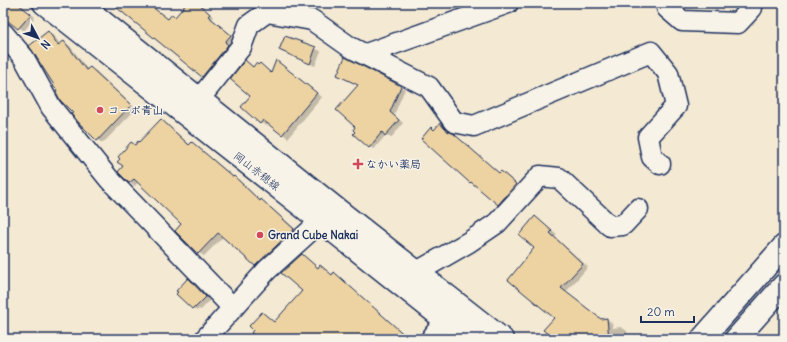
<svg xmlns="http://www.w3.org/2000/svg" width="787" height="342" font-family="Delius,'Klee One',sans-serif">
  <rect width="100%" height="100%" fill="#f4e9d3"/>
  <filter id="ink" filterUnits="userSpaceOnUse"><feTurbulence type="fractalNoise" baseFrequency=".025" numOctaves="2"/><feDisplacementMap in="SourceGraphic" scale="8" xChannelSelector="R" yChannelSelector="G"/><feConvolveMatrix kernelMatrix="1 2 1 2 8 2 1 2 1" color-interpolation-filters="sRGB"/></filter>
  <g filter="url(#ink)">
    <!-- shadow -->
    <path fill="#0003" d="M 5,3 L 18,3 L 35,17 L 24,31 L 3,15 L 3,5 Z
      M 118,3 L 147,3 L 168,20 L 176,18 L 188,3 L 198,3 L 214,17 L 212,19 L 235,38 L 229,45 L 232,48 L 207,79 L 116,5 Z
      M 48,33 L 54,36 L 61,45 L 64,42 L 70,46 L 88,70 L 90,68 L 96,71 L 136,109 L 103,143 L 97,140 L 74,113 L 58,91 Z
      M 285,37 L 321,51 L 315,66 L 285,52 Z
      M 346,59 L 405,89 L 394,115 L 403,123 L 391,138 L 386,135 L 374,149 L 369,147 L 357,127 L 360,85 Z
      M 245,61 L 254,67 L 260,64 L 272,73 L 276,61 L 322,97 L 288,138 L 269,124 L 267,126 L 261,123 L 242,107 L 251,96 Z
      M 161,120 L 166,123 L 190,145 L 192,143 L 197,146 L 234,177 L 239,180 L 261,201 L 267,204 L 299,232 L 261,269 L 255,266 L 223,237 L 204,256 L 199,253 L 182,224 L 138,182 L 135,186 L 130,183 L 119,172 L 124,166 L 131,143 L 136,145 L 140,143 Z
      M 441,124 L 445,127 L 450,133 L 459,138 L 500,174 L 501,172 L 506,175 L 520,187 L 503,207 L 470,182 L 435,131 Z
      M 535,218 L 557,235 L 555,237 L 588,267 L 566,292 L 602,320 L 607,319 L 612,323 L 613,328 L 621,327 L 627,331 L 628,339 L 555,339 L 555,317 L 536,248 Z
      M 302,255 L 319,268 L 332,276 L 334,273 L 338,276 L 409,339 L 261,339 L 262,313 L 275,323 L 303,291 Z
      M 188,279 L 193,282 L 210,300 L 201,310 L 199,309 L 197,311 L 192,308 L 180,292 Z"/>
    <!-- building -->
    <path fill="#edd3a2" stroke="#1b2f5e" d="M 3,3 L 17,3 L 31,14 L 18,29 L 3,17 Z
      M 111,3 L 147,3 L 168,19 L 172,14 L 175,17 L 187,3 L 198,3 L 210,14 L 208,16 L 231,35 L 225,42 L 228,45 L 202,77 Z
      M 48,31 L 58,45 L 64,41 L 86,70 L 90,67 L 131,105 L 97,141 L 81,125 L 71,114 L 73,113 L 60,100 L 56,92 L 57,90 L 53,86 L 54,85 L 29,46 Z
      M 285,36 L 316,47 L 310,64 L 279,50 Z
      M 345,57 L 401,86 L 390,112 L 399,120 L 385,136 L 382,132 L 369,148 L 353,134 L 355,132 L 353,130 L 355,127 L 336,110 L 358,85 L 337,75 Z
      M 245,60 L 253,67 L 256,63 L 258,65 L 260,63 L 271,73 L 276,60 L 317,93 L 282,135 L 263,120 L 260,124 L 241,107 L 250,96 L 230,79 Z
      M 161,119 L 189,145 L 192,142 L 233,177 L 234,176 L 260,201 L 261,199 L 294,229 L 255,266 L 218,233 L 198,254 L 175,231 L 181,224 L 134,179 L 129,183 L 118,172 L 123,166 L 117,162 L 120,159 L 118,157 L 131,142 L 135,145 L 138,141 L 139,142 Z
      M 440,123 L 445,129 L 454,134 L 499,173 L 501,171 L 516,184 L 498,205 L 471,182 L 470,183 L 421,139 L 431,127 L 434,130 Z
      M 535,216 L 552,231 L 550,233 L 583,264 L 561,288 L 601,319 L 607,318 L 609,339 L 554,339 L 543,330 L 554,318 L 508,280 L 534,248 L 519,235 Z
      M 302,254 L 318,268 L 320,265 L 332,275 L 334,272 L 409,339 L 258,339 L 251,333 L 253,330 L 249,326 L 262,312 L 274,322 L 302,291 L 281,273 Z
      M 188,278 L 206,297 L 195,308 L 194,307 L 192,309 L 176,294 L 178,292 L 176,291 Z"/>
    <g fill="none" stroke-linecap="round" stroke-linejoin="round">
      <!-- street casing -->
      <g stroke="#1b2f5e" stroke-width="23">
        <path id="street" d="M 666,3 L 667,8 L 682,21 L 738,23 L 752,8 L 752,3
          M 3,33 L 24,58 L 51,107 L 109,179 L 233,308
          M 366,54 L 508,3
          M 189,112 L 241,47 L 249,25 L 267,12 L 312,20 L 350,47 L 429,87 L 454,122 L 474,126 L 651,52 L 668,73 L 676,106 L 648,137 L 652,157 L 660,164
          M 417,272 L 469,242 L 497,223 L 540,176 L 559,178 L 610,226 L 623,225 L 638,209
          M 205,339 L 267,270 L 321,221 L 331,210
          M 431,339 L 455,307"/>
      </g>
      <!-- primary casing -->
      <g stroke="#1b2f5e" stroke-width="25">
        <path id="primary" d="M 44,3 L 321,221 L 469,339
          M 79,3 L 334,207 L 502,339
          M 702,339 L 784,246
          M 736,339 L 784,285"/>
      </g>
      <!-- street -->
      <use href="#street" stroke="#f7f3e8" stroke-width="20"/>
      <!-- primary -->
      <use href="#primary" stroke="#f7f3e8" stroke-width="22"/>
    </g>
  </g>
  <!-- markers -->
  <g fill="#d1495b" stroke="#f7f3e8" stroke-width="1.5">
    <circle cx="100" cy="110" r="4"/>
    <path d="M356 158h4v4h4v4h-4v4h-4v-4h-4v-4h4z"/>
    <circle cx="260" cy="235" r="4"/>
  </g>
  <g text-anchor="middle" stroke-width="3" stroke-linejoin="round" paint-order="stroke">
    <!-- poi labels -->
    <g font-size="11" font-weight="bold" fill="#1b2f5e" stroke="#f7f3e8" text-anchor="start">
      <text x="108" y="114">コーポ青山</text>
      <text x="366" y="168">なかい薬局</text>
      <text x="268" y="239">Grand Cube Nakai</text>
    </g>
    <!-- street labels -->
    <g font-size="11" fill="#1b2f5e" stroke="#f7f3e8">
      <text transform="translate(257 171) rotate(38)" y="4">岡山赤穂線</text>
    </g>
  </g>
  <!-- margin -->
  <rect width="787" height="342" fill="none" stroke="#f7f3e8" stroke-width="16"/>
  <rect x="8" y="8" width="771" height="326" fill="none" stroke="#1b2f5e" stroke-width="1.5" filter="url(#ink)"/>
  <!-- north arrow -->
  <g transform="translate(38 38) rotate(131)" stroke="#f7f3e8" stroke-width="3" paint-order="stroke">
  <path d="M0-3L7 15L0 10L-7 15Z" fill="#1b2f5e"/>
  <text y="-6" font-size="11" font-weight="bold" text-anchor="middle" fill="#1b2f5e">N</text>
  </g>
  <!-- scale -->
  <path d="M641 316v6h53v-6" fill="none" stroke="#1b2f5e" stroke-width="2"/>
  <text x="647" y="316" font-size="12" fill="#1b2f5e" stroke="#f7f3e8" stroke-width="3" paint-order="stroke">20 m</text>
</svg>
